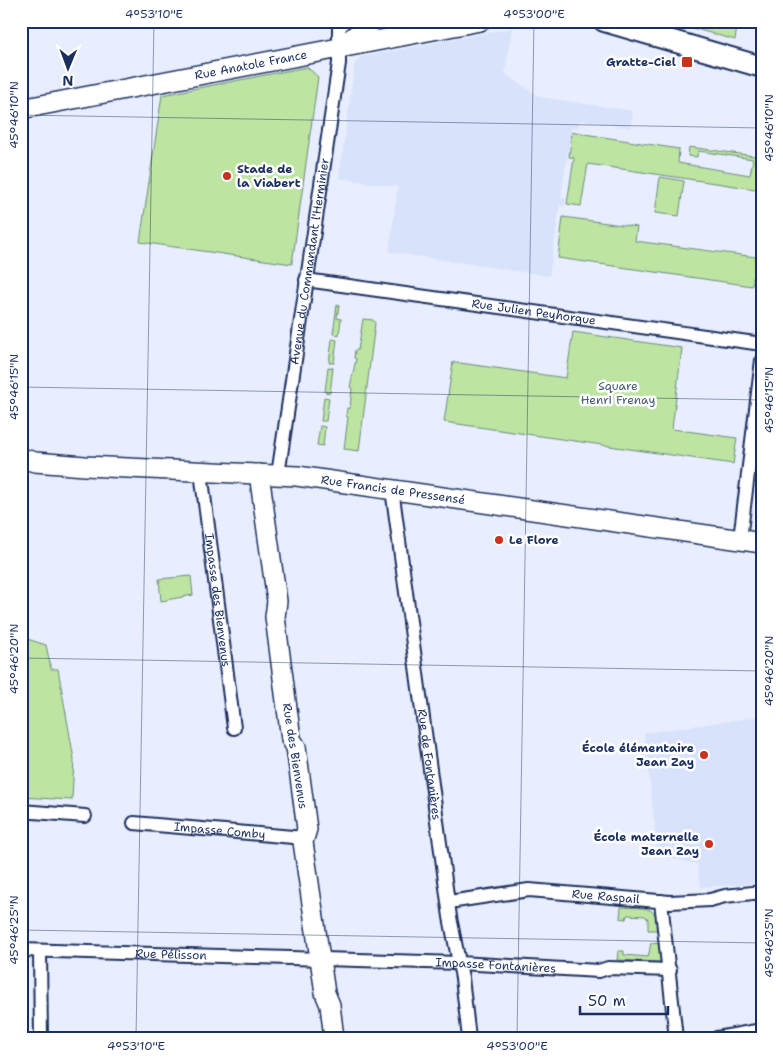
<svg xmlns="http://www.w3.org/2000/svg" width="783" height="1059" font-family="'Shantell Sans',sans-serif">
  <rect width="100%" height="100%" fill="#e8eefd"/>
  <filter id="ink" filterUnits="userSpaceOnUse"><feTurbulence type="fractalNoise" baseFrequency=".02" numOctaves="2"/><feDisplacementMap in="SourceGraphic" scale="10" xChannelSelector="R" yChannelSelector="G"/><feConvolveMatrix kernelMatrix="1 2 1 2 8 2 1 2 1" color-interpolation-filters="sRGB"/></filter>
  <g filter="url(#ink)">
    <!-- built -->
    <path fill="#d8e2fb" d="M 512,28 L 505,74 L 540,97 L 633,111 L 631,128 L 580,120 L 578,127 L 572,127 L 561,197 L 566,198 L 565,206 L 560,206 L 549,276 L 389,252 L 398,187 L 339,178 L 355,63 L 361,57 Z
      M 762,716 L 762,883 L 701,887 L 697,864 L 658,855 L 644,733 Z"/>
    <!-- green -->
    <path fill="#bde4a0" stroke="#6c8a7f" d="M 667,21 L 738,21 L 735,40 Z
      M 307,67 L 318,77 L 292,264 L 140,242 L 162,95 Z
      M 572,132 L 679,149 L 678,163 L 750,175 L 753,159 L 698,151 L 697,157 L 688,156 L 689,147 L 762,157 L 762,190 L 588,164 L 581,206 L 567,204 L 574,158 L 569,157 Z
      M 660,177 L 684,181 L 679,216 L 655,213 Z
      M 563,217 L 637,227 L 635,241 L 756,257 L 752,286 L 558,258 Z
      M 337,305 L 339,306 L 337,318 L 341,319 L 339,335 L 333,334 Z
      M 363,319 L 373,320 L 375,323 L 359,451 L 344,449 L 348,417 L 346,416 L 347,408 L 350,408 L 352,388 L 350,387 L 356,359 L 354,358 L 355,350 L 358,350 Z
      M 573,332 L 682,348 L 672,429 L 737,438 L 733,464 L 444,422 L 453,362 L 566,378 Z
      M 332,339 L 337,340 L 334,363 L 329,363 Z
      M 328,367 L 333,368 L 330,393 L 325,392 Z
      M 324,397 L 329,398 L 326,421 L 321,421 Z
      M 320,426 L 325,427 L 323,446 L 317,445 Z
      M 191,576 L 193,595 L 161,601 L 159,579 Z
      M 21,637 L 46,645 L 51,669 L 58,669 L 74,759 L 72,800 L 21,797 Z
      M 621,907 C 645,909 655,903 661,930 L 648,930 L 648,919 L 645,916 L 627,915 L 626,919 L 620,918 Z
      M 651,943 L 663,944 L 665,956 L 659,962 L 617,960 L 618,951 L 624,951 L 624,955 L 648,957 Z"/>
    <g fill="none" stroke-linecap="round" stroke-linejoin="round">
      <!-- street casing -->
      <g stroke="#1b2f5e" stroke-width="16">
        <g id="street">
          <path id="s1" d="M 306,280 L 762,344"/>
          <path id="s2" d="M 201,472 L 234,728"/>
          <path id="s3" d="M 278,475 L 339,63 L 339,29 L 344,21"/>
          <path id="s4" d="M 392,489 L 450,917 L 462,978 L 469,1038"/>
          <path d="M 740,539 L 762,360"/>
          <path d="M 21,811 L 85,816"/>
          <path id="s5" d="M 134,823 L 304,838"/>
          <path d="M 661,901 L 676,1038"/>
          <path id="s6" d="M 449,902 L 529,890 L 670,902 L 710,900 L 725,896 L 762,892"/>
          <path id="s7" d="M 21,950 L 459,963 L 599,971 L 608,968 L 670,970"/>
          <path d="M 40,951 L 41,1038"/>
          <path d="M 717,1038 L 762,1030"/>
        </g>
      </g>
      <!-- secondary casing -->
      <g stroke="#1b2f5e" stroke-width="22">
        <g id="secondary">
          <path d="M 343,45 L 374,21"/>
          <path id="s8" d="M 21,109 L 480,21"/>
          <path id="s9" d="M 21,458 L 35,462 L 85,466 L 297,476 L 762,543"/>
          <path d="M 259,474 L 277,601 L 275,617 L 291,739 L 296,747 L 307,829 L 303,842 L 325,993 L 330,1005 L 334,1038"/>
        </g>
      </g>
      <!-- primary casing -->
      <g stroke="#1b2f5e" stroke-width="24">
        <path id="primary" d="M 604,21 L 762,67"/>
      </g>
      <!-- street -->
      <use href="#street" stroke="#fff" stroke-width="12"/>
      <!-- secondary -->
      <use href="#secondary" stroke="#fff" stroke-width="19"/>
      <!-- primary -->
      <use href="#primary" stroke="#fff" stroke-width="20"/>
    </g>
  </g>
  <!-- ticks -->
  <path fill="none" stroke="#1b2f5e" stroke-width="1" stroke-opacity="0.45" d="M 21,115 L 762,128M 21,387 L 762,400M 21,658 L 762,671M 21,930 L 762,943M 136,1038 L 154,21M 517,1038 L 534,21"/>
  <!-- markers -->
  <g fill="#c8321e" stroke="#fff" stroke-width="2">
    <rect x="681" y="56" width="12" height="12" rx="2.5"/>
    <circle cx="227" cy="176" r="5"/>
    <circle cx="499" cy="540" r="5"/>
    <circle cx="704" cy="755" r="5"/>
    <circle cx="709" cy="844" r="5"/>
  </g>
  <g text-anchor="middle" stroke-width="5" stroke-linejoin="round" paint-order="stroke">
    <!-- poi labels -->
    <g font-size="12" font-weight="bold" fill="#1b2f5e" stroke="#fff" text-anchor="end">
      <text x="676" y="66">Gratte-Ciel</text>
      <text x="237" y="173" text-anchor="start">Stade de<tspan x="237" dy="14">la Viabert</tspan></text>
      <text x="509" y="544" text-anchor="start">Le Flore</text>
      <text x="694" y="752">École élémentaire<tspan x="694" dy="14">Jean Zay</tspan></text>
      <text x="699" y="841">École maternelle<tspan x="699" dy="14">Jean Zay</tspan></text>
    </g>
    <!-- street labels -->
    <g font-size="12" fill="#1b2f5e" stroke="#fff">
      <text dy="4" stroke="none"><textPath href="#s8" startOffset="234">Rue Anatole France</textPath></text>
      <text dy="4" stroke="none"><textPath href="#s3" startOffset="216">Avenue du Commandant l'Herminier</textPath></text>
      <text dy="4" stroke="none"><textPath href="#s1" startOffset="230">Rue Julien Peyhorgue</textPath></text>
      <text dy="4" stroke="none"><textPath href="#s9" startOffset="374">Rue Francis de Pressensé</textPath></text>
      <text dy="4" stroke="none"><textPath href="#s2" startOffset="129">Impasse des Bienvenus</textPath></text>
      <text transform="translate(295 756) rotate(81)" y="4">Rue des Bienvenus</text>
      <text dy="4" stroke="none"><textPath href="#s4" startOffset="278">Rue de Fontanières</textPath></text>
      <text dy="4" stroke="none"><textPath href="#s5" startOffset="86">Impasse Comby</textPath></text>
      <text dy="4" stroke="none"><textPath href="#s6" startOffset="158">Rue Raspail</textPath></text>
      <text dy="4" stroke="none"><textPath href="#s7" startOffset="150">Rue Pélisson</textPath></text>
      <text dy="4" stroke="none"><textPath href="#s7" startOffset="475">Impasse Fontanières</textPath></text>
    </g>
    <!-- park labels -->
    <g font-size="12" fill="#445c6e" stroke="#fff">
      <text x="618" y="390">Square<tspan x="618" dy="14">Henri Frenay</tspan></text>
    </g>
  </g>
  <!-- margin -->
  <rect width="783" height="1059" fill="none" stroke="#fff" stroke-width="55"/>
  <!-- north arrow -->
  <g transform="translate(68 68) rotate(181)" stroke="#ffffff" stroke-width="4" paint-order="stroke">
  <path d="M0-4L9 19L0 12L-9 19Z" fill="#1b2f5e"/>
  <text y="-8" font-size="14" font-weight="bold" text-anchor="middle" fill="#1b2f5e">N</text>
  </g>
  <!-- scale -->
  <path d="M580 1006v8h88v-8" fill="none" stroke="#1b2f5e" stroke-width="2.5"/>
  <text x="588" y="1006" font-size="15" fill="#1b2f5e" stroke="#ffffff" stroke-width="4" paint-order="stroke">50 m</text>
  <rect x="28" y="28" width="728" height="1004" fill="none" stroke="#1b2f5e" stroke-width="2"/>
  <g font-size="12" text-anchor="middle" fill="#1b2f5e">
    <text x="154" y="18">4°53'10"E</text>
    <text x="534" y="18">4°53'00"E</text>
    <text transform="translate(14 115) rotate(-90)" y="4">45°46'10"N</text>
    <text transform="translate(769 128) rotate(-90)" y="4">45°46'10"N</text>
    <text transform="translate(14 387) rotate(-90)" y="4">45°46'15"N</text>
    <text transform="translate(769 400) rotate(-90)" y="4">45°46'15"N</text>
    <text transform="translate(14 659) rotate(-90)" y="4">45°46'20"N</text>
    <text transform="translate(769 671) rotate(-90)" y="4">45°46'20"N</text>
    <text transform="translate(14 930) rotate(-90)" y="4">45°46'25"N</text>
    <text transform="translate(769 943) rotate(-90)" y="4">45°46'25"N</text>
    <text x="136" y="1050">4°53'10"E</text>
    <text x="517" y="1050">4°53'00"E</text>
  </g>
</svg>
